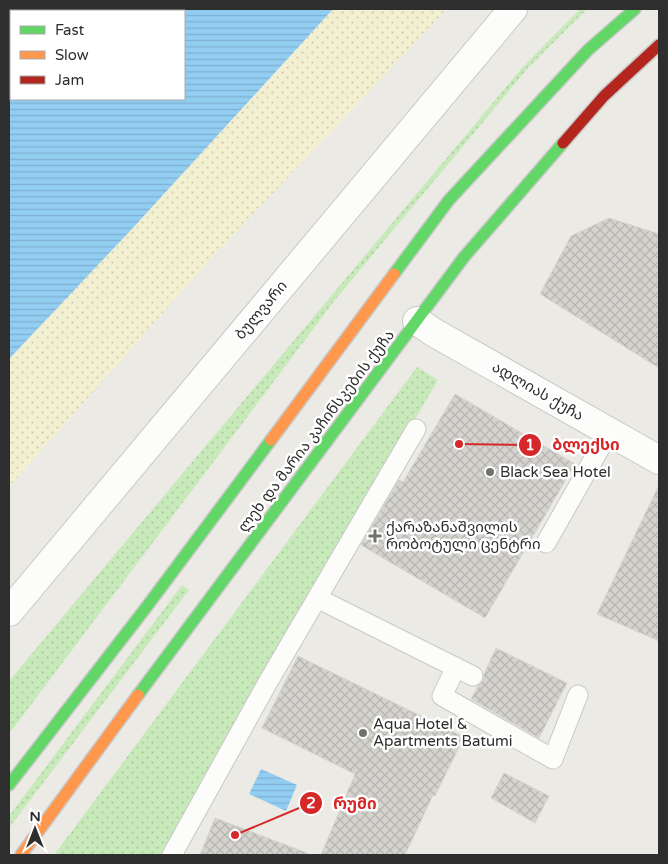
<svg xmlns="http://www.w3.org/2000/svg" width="668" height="864" font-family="'Varela Round','Noto Sans Georgian',sans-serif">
  <defs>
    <pattern id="grass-dots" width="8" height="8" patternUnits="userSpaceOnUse" patternTransform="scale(1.25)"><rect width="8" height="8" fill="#c8eabb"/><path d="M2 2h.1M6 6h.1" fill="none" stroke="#acc9a1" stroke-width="1.8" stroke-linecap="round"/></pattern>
    <pattern id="sand-dots" width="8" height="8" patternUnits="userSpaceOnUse" patternTransform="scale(1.25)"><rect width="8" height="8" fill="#f2f0d1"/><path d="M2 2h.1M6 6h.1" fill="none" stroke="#d0ceb4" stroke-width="1.8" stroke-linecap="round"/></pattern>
    <pattern id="water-rules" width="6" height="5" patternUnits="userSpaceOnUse" patternTransform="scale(1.25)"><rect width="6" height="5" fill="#92cdf2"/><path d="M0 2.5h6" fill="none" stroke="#7eb0d0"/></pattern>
    <pattern id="building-cross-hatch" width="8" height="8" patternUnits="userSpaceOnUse" patternTransform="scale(1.25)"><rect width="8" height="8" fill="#d5d3ce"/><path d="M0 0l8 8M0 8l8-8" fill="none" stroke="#b7b5b1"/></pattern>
  </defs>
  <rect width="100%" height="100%" fill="#eceae4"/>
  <!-- grass -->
  <path fill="url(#grass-dots)" d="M 580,9 L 587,9 L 528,68 L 335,300 L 9,734 L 9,681 L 521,69 Z
    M 417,367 L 438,380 L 160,855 L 54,855 Z
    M 182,585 L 189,590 L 9,828 L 9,816 Z"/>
  <!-- sand -->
  <path fill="url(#sand-dots)" d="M 333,9 L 447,9 L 207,263 L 9,487 L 9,359 L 130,231 Z"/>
  <!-- water -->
  <path fill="url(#water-rules)" fill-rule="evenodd" d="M 9,9 L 333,9 L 130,231 L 9,359 ZM 11,11 L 184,11 L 184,99 L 11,99 Z
    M 261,769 L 297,785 L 286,811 L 249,794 Z"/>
  <!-- building -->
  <path fill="url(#building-cross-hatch)" stroke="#d7d5cf" d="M 609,218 L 659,234 L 659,368 L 540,294 L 571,236 Z
    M 455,394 L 575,464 L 485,618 L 361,545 L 399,480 L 403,482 Z
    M 659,485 L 659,641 L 597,614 Z
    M 496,648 L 567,683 L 539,738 L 471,699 L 478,686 L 483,681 L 484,674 Z
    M 298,656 L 464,737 L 435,796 L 433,795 L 405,855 L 321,855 L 355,774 L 262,728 Z
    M 504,773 L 549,796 L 535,823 L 491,798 Z
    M 215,818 L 307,853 L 307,855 L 200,855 Z"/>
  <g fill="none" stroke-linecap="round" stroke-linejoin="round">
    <!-- lane casing -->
    <g stroke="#c9c8c9" stroke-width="21">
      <path id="lane" d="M 546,543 L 609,432
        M 317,598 L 473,676
        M 456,667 L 442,696 L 553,759 L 578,695
        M 172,855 L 268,682 L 416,429"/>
    </g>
    <!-- street casing -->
    <g stroke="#c9c8c9" stroke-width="30">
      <path id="street" d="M 417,321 L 433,332 L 659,460
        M 9,612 L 513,9"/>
    </g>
    <!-- fast casing -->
    <g stroke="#c9c8c9" stroke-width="14">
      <path id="fast" d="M 394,274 L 449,200 L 588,50 L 635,9
        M 138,695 L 464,257 L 563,143
        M 9,785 L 148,605 L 271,440"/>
    </g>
    <!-- slow casing -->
    <g stroke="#c9c8c9" stroke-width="14">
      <path id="slow" d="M 271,440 L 394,274
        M 21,855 L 138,695"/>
    </g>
    <!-- jam casing -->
    <g stroke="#c9c8c9" stroke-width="14">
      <path id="jam" d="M 563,143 L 604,96 L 659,45"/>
    </g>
    <!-- lane -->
    <use href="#lane" stroke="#fcfcfb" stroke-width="19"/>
    <!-- street -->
    <use href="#street" stroke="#fcfcfb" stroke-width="28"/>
    <!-- fast -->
    <use href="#fast" stroke="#63d668" stroke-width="11"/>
    <!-- slow -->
    <use href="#slow" stroke="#ff974d" stroke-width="11"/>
    <!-- jam -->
    <use href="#jam" stroke="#b3261e" stroke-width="11"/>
  </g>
  <!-- markers -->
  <g fill="#70706e" stroke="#fff" stroke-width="2">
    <circle cx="490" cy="472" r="5"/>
    <path d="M372.5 528.5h5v5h5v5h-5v5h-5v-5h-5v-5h5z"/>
    <circle cx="363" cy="733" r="5"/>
  </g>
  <g text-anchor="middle" stroke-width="5" stroke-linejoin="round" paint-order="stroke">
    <!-- street labels -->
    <g font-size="15" fill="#2e2e2e" stroke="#fff">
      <text transform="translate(261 310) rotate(-50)" y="5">ბულვარი</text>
      <text transform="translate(538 391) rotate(30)" y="5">ადლიას ქუჩა</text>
      <text transform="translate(316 431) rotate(-53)" y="5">ლეხ და მარია კაჩინსკების ქუჩა</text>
    </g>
    <!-- poi labels -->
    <g font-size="15" fill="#2e2e2e" stroke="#fff" text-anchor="start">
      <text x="500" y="477">Black Sea Hotel</text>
      <text x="386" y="532">ქარაზანაშვილის<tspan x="386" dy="17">რობოტული ცენტრი</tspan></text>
      <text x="373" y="729">Aqua Hotel &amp;<tspan x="373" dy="17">Apartments Batumi</tspan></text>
    </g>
  </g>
  <!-- callouts -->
  <path fill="none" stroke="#d62828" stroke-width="2" d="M459 444L530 445M235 835L311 803"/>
  <g fill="#d62828" stroke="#fff" stroke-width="2">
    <circle cx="459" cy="444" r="5"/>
    <circle cx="235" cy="835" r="5"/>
    <circle cx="530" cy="445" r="12"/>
    <circle cx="311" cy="803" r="12"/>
  </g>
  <g font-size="15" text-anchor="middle" font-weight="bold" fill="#fff">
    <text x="530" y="450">1</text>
    <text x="311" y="808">2</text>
  </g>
  <g font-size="16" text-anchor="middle" font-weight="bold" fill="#d62828" stroke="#fff" stroke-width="5" stroke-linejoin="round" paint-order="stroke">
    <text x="586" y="450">ბლექსი</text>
    <text x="355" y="809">რუმი</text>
  </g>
  <!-- border -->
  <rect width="668" height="864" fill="none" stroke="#2e2e2e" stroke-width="20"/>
  <!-- legend -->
  <rect x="10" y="10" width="175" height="90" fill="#ffffff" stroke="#ababab"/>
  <rect x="20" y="26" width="25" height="8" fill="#63d668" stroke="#ababab"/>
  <text x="55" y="35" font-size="15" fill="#2e2e2e">Fast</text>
  <rect x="20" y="51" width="25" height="8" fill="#ff974d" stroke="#ababab"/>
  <text x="55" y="60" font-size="15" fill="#2e2e2e">Slow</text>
  <rect x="20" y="76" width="25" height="8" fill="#b3261e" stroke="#ababab"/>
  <text x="55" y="85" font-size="15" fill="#2e2e2e">Jam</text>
  <!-- north arrow -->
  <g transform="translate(35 829)" stroke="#ffffff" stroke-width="4" paint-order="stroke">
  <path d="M0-4L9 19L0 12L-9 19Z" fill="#2e2e2e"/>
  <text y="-8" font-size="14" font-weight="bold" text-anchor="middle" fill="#2e2e2e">N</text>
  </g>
</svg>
